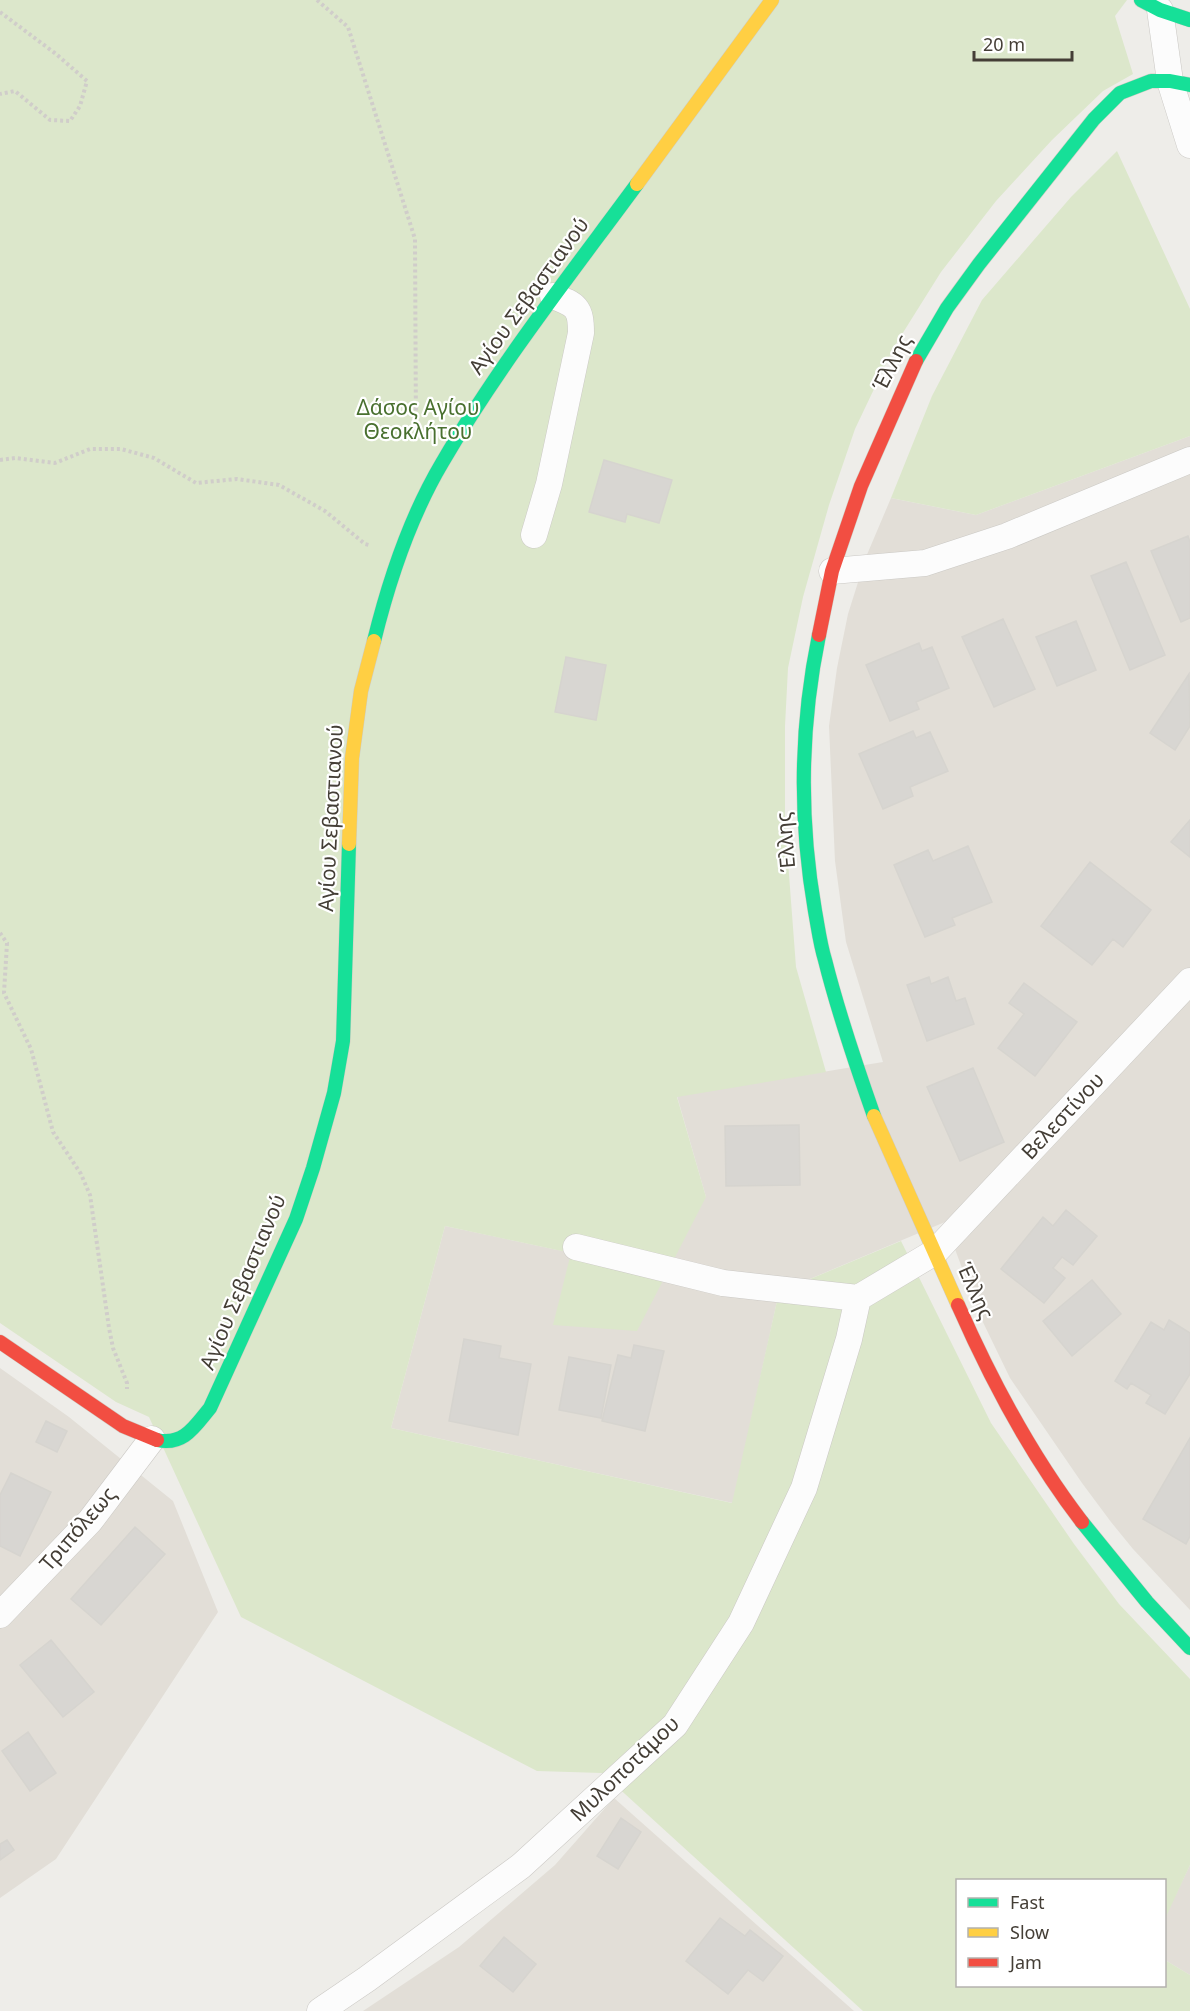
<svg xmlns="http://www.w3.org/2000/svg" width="1190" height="2011" font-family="'Noto Sans',sans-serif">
  <rect width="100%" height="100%" fill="#eeede9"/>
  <!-- residential -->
  <path fill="#e2ded7" d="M 1190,436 L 1190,1610 L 1133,1549 L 1111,1522 L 1082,1483 L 1010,1378 L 979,1314 L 945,1222 L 779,1292 L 733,1503 L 391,1428 L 445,1226 L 572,1253 L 706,1197 L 677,1096 L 883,1062 L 846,942 L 835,861 L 829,726 L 837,668 L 848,614 L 866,557 L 891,498 L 976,515 Z
    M 0,1368 L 69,1417 L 173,1501 L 218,1612 L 56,1859 L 0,1898 Z
    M 614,1798 L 854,2011 L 363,2011 L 459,1947 L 555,1865 Z
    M 1190,1865 L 1190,1975 L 1165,1960 L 1164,1919 Z"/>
  <!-- green -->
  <path fill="#dce7cb" d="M 0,0 L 1127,0 L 1115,16 L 1133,74 L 1103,91 L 1052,140 L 996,201 L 941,272 L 894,347 L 855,429 L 829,505 L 803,597 L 788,668 L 785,726 L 785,822 L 796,967 L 826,1072 L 677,1097 L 706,1197 L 637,1331 L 553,1325 L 571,1253 L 445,1226 L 391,1428 L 732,1503 L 779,1292 L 901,1241 L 991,1423 L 1074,1544 L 1119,1604 L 1190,1679 L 1190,1865 L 1165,1919 L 1164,1880 L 958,1880 L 958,1986 L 1164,1986 L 1165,1960 L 1190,1975 L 1190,2011 L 863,2011 L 602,1773 L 537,1771 L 241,1617 L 149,1417 L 116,1402 L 0,1323 Z
    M 1117,151 L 1190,309 L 1190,436 L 976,515 L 891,498 L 932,396 L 982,300 L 1071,197 Z"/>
  <!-- building -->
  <path fill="#d8d6d2" stroke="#d6d4cf" stroke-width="1.5" d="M 604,460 L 672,480 L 659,523 L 627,514 L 625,522 L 589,512 Z
    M 1188,536 L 1190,542 L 1190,618 L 1181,622 L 1151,551 Z
    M 1126,562 L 1165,655 L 1130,670 L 1091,576 Z
    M 1003,619 L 1035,689 L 994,707 L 962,637 Z
    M 1076,621 L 1096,670 L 1057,686 L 1036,637 Z
    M 919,643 L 922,651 L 932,647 L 949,688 L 916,702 L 919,709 L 890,721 L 866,665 Z
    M 566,657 L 606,665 L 596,720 L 555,712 Z
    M 1189,674 L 1190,726 L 1175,750 L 1150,733 Z
    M 913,731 L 916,738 L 930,732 L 948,771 L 910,787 L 913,796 L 883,809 L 859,754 Z
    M 1190,820 L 1190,857 L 1171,842 Z
    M 968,846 L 992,902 L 952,918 L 955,925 L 925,937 L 894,865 L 928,850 L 933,861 Z
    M 1090,862 L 1151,910 L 1123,947 L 1113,939 L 1092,965 L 1041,926 Z
    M 929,977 L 931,984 L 948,977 L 956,1001 L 965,998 L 974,1024 L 927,1041 L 907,985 Z
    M 1024,983 L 1077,1022 L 1035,1076 L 998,1048 L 1024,1014 L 1009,1003 Z
    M 973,1068 L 1004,1142 L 960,1161 L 927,1087 Z
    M 799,1125 L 800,1185 L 726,1186 L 725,1126 Z
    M 1066,1210 L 1097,1236 L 1073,1265 L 1062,1257 L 1053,1268 L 1065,1278 L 1044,1303 L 1001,1269 L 1043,1217 L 1053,1226 Z
    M 1092,1280 L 1121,1314 L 1072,1356 L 1043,1321 Z
    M 1169,1320 L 1190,1333 L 1190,1374 L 1165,1414 L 1146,1403 L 1151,1395 L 1131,1383 L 1127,1389 L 1115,1381 L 1151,1322 L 1164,1330 Z
    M 464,1339 L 501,1346 L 499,1358 L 531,1364 L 518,1435 L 449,1421 Z
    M 634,1345 L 664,1351 L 645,1431 L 602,1421 L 618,1355 L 631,1358 Z
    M 569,1357 L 611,1365 L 601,1418 L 559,1410 Z
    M 46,1421 L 67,1431 L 57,1452 L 36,1442 Z
    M 1190,1438 L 1190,1536 L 1186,1544 L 1143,1519 Z
    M 11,1473 L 51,1492 L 20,1556 L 0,1546 L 0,1495 Z
    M 135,1527 L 165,1554 L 101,1625 L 71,1599 Z
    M 51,1640 L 94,1692 L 63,1717 L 20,1665 Z
    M 28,1732 L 56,1773 L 30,1791 L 2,1751 Z
    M 621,1818 L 641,1832 L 618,1869 L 597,1856 Z
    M 7,1840 L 14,1850 L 0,1860 L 0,1844 Z
    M 720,1918 L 745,1936 L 750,1930 L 783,1956 L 763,1981 L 748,1970 L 728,1994 L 686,1961 Z
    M 504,1937 L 536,1964 L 513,1992 L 480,1966 Z"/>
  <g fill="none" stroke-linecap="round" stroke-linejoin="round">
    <!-- street casing -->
    <g stroke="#cbc9c5" stroke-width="27">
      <path id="street" d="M 1160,10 L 1170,81 L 1190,145
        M 534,535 L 549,484 L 581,333 C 581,307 576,305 553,296
        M 832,571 L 925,563 L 1007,536 L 1190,460
        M 576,1247 L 723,1283 L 858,1298 L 935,1252 L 1190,981
        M 0,1615 L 90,1521 L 152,1439
        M 320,2011 L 367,1979 L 521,1866 L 675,1725 L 741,1623 L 804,1488 L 849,1339 L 858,1298"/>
    </g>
    <!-- fast casing -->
    <g stroke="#cfccc3" stroke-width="15">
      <path id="fast" d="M 1141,0 L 1160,10 L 1190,20
        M 916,361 L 947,308 L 979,264 L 1094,119 L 1120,93 L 1151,81 L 1170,81 L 1190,85
        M 819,635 C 800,727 799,819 815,911 C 818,927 820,944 825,960 C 838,1012 856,1065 874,1116
        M 374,641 C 389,580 410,517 442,463 C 499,365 570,275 637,184
        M 157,1440 C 184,1446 195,1426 210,1408 L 296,1219 L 313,1168 L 334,1093 L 343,1041 L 349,844
        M 1082,1522 L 1147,1602 L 1190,1648"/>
    </g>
    <!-- slow casing -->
    <g stroke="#cfccc3" stroke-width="15">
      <path id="slow" d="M 637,184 L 772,0
        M 349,844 L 352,758 L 361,691 L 374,641
        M 874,1116 L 958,1305"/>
    </g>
    <!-- jam casing -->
    <g stroke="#cfccc3" stroke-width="15">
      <path id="jam" d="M 819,635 L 832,571 L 861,486 L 916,361
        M 958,1305 C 992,1382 1031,1456 1082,1522
        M 0,1342 L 123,1426 L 157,1440"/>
    </g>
    <!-- path -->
    <path stroke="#d0cdca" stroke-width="4" stroke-dasharray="3 3" stroke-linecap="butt" d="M 317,0 L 348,27 L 415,239 L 416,440
      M 0,12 L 56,54 L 87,81 L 80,106 L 70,121 L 50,120 L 15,91 L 0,94
      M 0,460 L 15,458 L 55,463 L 90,449 L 121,449 L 154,458 L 196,483 L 237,479 L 279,485 L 325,511 L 365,544 L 369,545
      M 0,933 L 7,943 L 4,993 L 31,1049 L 53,1132 L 81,1174 L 90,1195 L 109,1328 L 113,1348 L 127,1383 L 127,1389"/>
    <!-- street -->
    <use href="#street" stroke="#fcfcfc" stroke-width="26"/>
    <!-- fast -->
    <use href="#fast" stroke="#16e098" stroke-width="14"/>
    <!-- slow -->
    <use href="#slow" stroke="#ffcf43" stroke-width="14"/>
    <!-- jam -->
    <use href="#jam" stroke="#f24e42" stroke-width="14"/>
  </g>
  <g text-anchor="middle" stroke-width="4.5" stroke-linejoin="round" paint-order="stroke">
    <!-- street labels -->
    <g font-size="21" fill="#443e36" stroke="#fff">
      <text transform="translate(529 296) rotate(-54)" y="7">Αγίου Σεβαστιανού</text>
      <text transform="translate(892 363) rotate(-63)" y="7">Έλλης</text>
      <text transform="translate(331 818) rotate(-87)" y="7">Αγίου Σεβαστιανού</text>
      <text transform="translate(786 842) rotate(-95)" y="7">Έλλης</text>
      <text transform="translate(1063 1116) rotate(-47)" y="7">Βελεστίνου</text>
      <text transform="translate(243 1282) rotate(-67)" y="7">Αγίου Σεβαστιανού</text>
      <text transform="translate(975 1291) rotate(66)" y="7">Έλλης</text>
      <text transform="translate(78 1529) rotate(-49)" y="7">Τριπόλεως</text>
      <text transform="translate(625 1769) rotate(-44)" y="7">Μυλοποτάμου</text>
    </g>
    <!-- park labels -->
    <g font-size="21" fill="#49702f" stroke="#fff">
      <text x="418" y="415">Δάσος Αγίου<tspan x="418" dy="24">Θεοκλήτου</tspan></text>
    </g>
  </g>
  <!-- legend -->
  <rect x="956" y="1879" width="210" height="108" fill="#ffffff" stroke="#b4b2af" stroke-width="1.5"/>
  <rect x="968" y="1898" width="30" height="9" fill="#16e098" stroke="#b4b2af" stroke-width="1.5"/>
  <text x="1010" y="1909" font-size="18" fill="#443e36">Fast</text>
  <rect x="968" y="1928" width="30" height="9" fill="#ffcf43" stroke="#b4b2af" stroke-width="1.5"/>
  <text x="1010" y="1939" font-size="18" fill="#443e36">Slow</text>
  <rect x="968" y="1958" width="30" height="9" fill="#f24e42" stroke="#b4b2af" stroke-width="1.5"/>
  <text x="1010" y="1969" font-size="18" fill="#443e36">Jam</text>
  <!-- scale -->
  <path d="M974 51v9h98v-9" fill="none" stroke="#443e36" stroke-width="3"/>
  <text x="983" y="51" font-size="18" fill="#443e36" stroke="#ffffff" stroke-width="4.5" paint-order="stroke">20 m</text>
</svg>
